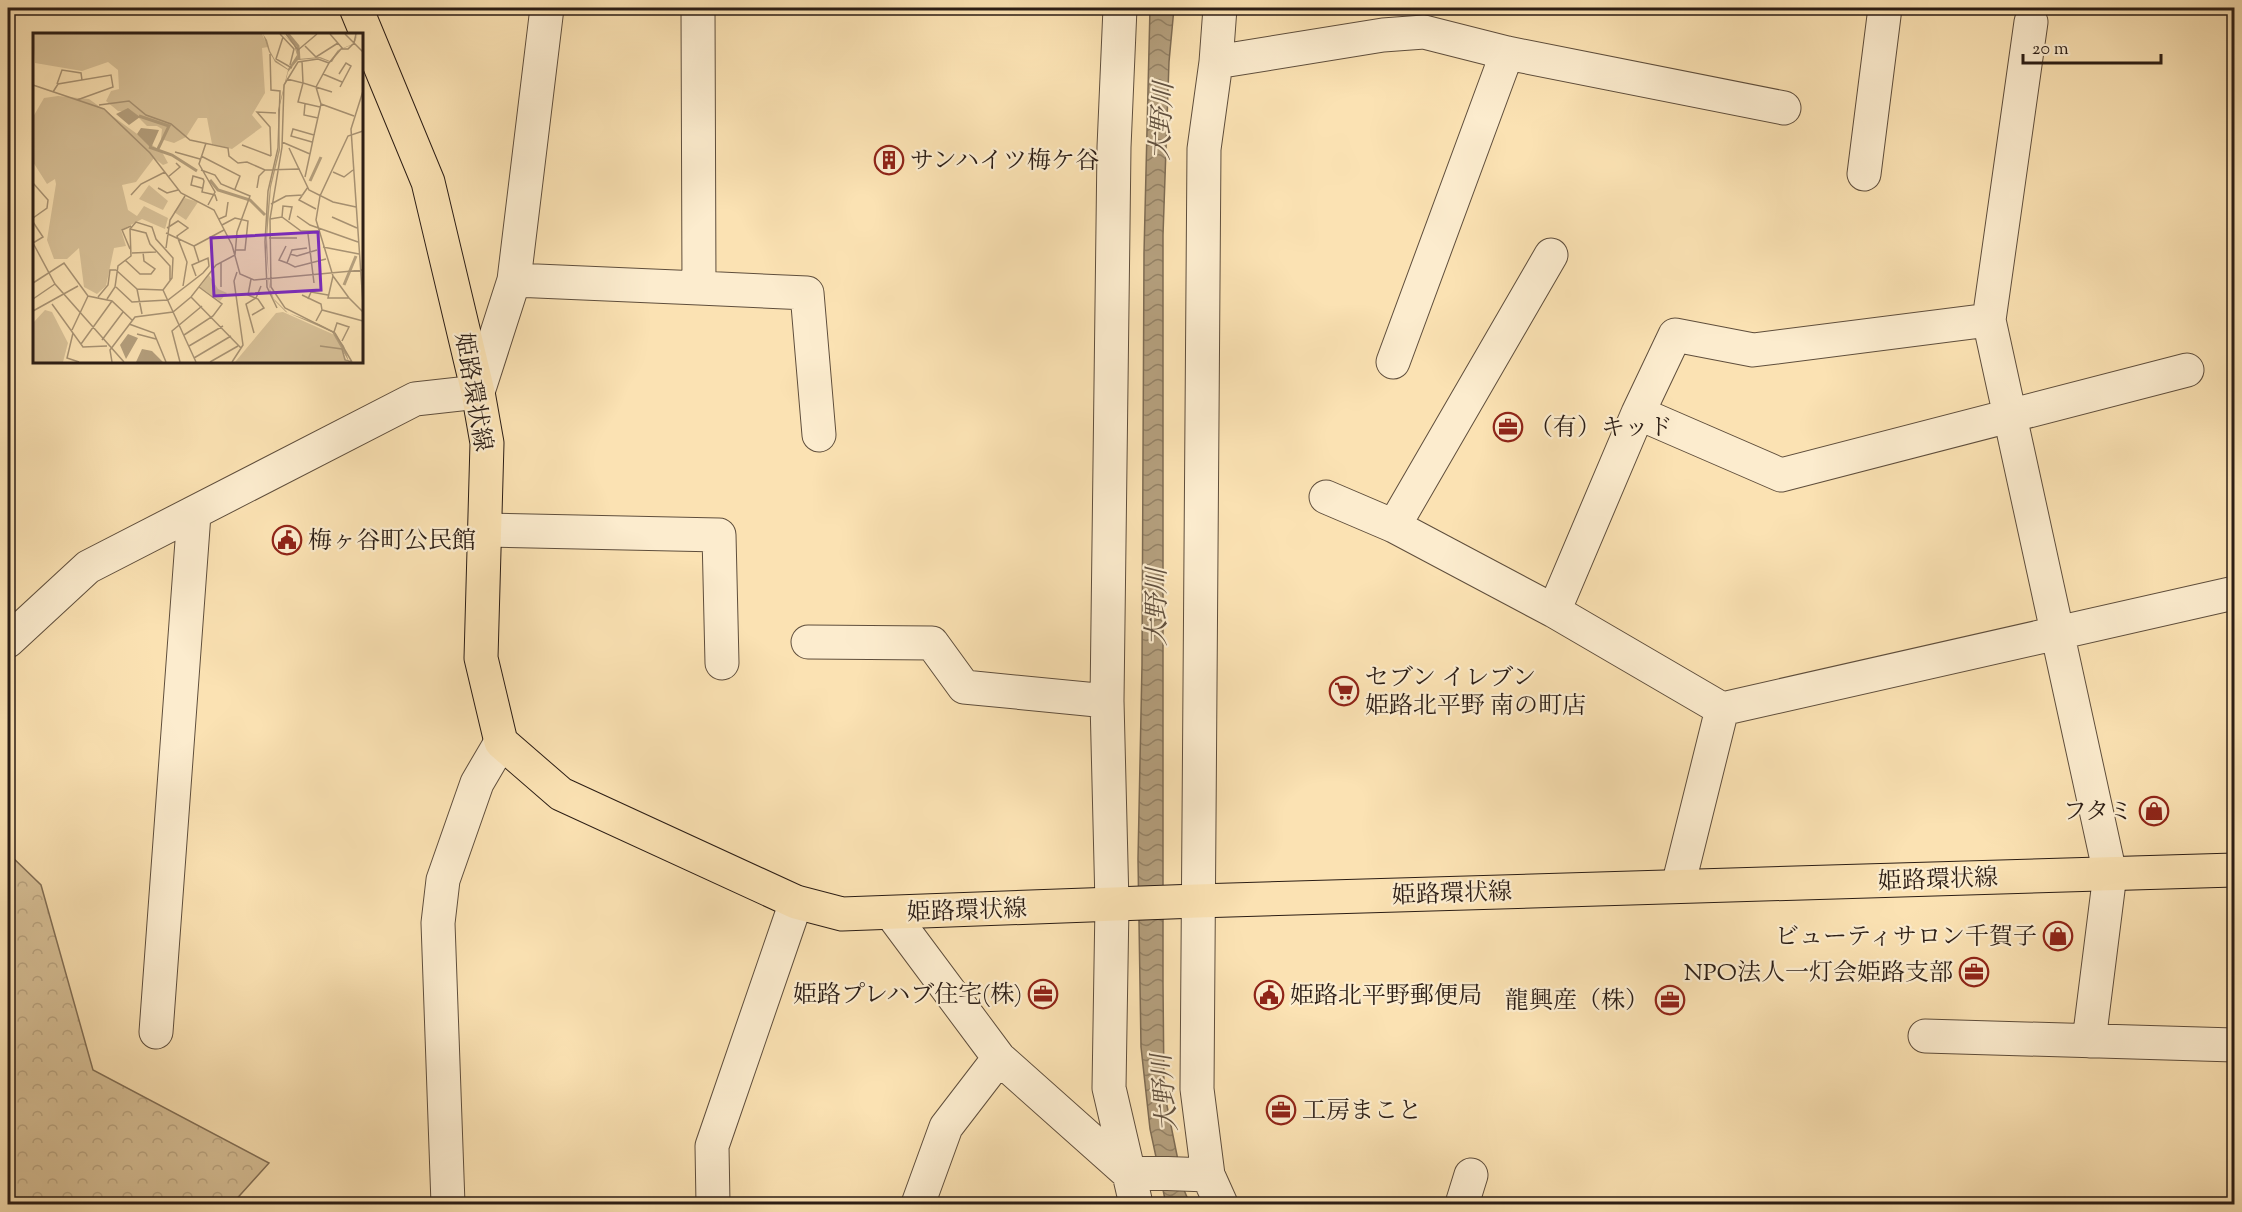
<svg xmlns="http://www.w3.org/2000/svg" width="2242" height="1212" font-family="'Sorts Mill Goudy','Noto Serif JP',serif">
  <defs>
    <pattern id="park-crowns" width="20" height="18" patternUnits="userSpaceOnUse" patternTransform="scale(1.5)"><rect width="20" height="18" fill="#d8c198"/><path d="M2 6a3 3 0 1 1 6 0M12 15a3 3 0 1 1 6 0" fill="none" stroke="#baa582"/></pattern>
    <pattern id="water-waves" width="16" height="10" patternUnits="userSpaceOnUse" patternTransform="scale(1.5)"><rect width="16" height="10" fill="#b49f7d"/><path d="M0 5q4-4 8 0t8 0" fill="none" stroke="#938165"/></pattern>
  </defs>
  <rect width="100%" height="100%" fill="#fbe2b3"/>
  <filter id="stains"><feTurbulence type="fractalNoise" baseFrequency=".00333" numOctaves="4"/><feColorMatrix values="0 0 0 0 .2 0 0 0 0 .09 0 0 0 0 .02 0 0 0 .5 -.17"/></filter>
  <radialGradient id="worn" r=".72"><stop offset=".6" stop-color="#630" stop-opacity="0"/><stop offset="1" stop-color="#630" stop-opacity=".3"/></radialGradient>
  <!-- park -->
  <path fill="url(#park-crowns)" stroke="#826f56" stroke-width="1.5" d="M 8,853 L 41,885 L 93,1070 L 269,1163 L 232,1204 L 8,1204 Z"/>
  <!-- water -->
  <path fill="url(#water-waves)" stroke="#7d6b53" stroke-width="1.5" d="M 1150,8 L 1174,8 L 1169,62 L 1163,235 L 1163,983 L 1164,1091 L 1184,1190 L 1190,1204 L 1166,1204 L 1150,1129 L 1141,1047 L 1138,859 L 1142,665 L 1144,253 Z"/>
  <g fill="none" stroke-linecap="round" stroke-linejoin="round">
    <!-- minor casing -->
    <g stroke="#5f4e3c" stroke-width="35">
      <path id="minor" d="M 1120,8 L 1114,147 L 1107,701 L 1112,904 L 1109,1088 L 1136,1204
        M 1220,8 L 1216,62 L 1204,149 L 1197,1089 L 1208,1175 L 1221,1204
        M 2031,22 L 1989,320 L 2110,874 L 2089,1041
        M 1216,62 L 1383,35 L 1424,32 L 1507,53 L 1784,108
        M 1864,174 L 1885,8
        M 1551,255 L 1394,526 L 1554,611
        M 514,280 L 699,288 L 698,8
        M 699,288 L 807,293 L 819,435
        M 1989,320 L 1753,350 L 1675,335 L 1638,413 L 1554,611 L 1722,709 L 2234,593
        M 1393,362 L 1507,53
        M 1638,413 L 1781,475 L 2187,370
        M 1326,497 L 1394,526
        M 485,530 L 719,535 L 722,663
        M 8,641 L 88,567 L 415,399 L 478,392 L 514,280 L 547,8
        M 808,642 L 932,643 L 964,687 L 1107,701
        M 1678,886 L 1722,709
        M 891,913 L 999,1058 L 1127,1172 L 1208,1175
        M 156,1032 L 194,514
        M 1925,1036 L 2234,1045
        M 448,1204 L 438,923 L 443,880 L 477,783 L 501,742
        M 713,1204 L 712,1146 L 796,902
        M 918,1204 L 946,1127 L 999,1058
        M 1462,1204 L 1471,1175"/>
    </g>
    <!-- major casing -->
    <g stroke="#2b1d15" stroke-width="35">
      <path id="major" d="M 356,8 L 428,182 L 478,392 L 487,443 L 481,658 L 501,742 L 561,794 L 796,902 L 842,914 L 1197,901 L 2234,870"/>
    </g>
    <!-- minor -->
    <use href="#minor" stroke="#fcecce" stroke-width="33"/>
    <!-- major -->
    <use href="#major" stroke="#fbe2b3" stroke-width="33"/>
  </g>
  <!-- icons -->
  <defs>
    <g id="building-ring" transform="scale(1.5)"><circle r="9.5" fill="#fcecce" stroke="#8f2418" stroke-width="1.5"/><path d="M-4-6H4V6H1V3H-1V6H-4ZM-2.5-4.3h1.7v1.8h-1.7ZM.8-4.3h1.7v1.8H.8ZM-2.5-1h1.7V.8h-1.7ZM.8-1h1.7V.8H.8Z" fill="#8f2418"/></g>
    <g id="office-ring" transform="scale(1.5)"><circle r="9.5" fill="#fcecce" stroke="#8f2418" stroke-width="1.5"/><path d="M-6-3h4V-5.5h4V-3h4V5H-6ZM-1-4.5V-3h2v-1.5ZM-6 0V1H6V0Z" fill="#8f2418"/></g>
    <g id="civic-ring" transform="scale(1.5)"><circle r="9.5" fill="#fcecce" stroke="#8f2418" stroke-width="1.5"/><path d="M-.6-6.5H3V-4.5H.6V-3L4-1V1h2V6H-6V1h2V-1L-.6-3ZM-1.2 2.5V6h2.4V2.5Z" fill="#8f2418"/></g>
    <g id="supermarket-ring" transform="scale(1.5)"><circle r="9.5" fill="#fcecce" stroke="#8f2418" stroke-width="1.5"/><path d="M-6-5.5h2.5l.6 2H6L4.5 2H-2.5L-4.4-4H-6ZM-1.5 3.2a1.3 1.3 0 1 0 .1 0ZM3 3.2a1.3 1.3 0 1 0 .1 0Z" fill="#8f2418"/></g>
    <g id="shop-ring" transform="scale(1.5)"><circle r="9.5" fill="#fcecce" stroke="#8f2418" stroke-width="1.5"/><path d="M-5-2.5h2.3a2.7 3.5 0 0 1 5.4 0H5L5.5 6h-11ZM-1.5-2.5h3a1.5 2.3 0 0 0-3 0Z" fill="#8f2418"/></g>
  </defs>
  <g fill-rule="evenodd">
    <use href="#building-ring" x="889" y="160"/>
    <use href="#office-ring" x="1508" y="427"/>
    <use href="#civic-ring" x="287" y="540"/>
    <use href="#supermarket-ring" x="1344" y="691"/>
    <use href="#shop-ring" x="2154" y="811"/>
    <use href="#shop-ring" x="2058" y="936"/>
    <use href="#office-ring" x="1974" y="972"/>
    <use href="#office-ring" x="1043" y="994"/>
    <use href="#civic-ring" x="1269" y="995"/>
    <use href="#office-ring" x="1670" y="1000"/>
    <use href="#office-ring" x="1281" y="1110"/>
  </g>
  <g text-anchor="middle" stroke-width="4.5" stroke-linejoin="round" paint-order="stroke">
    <!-- poi labels -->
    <g font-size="24" fill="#2b1d15" stroke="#fcecce" text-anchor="start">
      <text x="910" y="168">サンハイツ梅ケ谷</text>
      <text x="1529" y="435">（有）キッド</text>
      <text x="308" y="548">梅ヶ谷町公民館</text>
      <text x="1365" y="685">セブン イレブン<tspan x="1365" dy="28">姫路北平野 南の町店</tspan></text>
      <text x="2133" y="819" text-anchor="end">フタミ</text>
      <text x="2037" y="944" text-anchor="end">ビューティサロン千賀子</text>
      <text x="1953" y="980" text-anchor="end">NPO法人一灯会姫路支部</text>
      <text x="1022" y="1002" text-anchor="end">姫路プレハブ住宅(株)</text>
      <text x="1290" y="1003">姫路北平野郵便局</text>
      <text x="1649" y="1008" text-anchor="end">龍興産（株）</text>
      <text x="1302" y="1118">工房まこと</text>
    </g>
    <!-- street labels -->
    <g font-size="24" fill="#2b1d15" stroke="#fcecce">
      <text transform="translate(474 392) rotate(80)" y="8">姫路環状線</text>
      <text transform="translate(1938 879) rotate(-2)" y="8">姫路環状線</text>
      <text transform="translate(1452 893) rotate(-2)" y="8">姫路環状線</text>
      <text transform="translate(967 910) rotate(-2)" y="8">姫路環状線</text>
    </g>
    <!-- water labels -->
    <g font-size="26" font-style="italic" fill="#62513f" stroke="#fcecce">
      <text transform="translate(1161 121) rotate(-87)" y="9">大野川</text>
      <text transform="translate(1156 607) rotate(-90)" y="9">大野川</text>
      <text transform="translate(1164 1093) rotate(-95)" y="9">大野川</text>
    </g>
  </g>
  <!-- overview -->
  <g transform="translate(33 33)">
    <rect width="330" height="330" fill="#fbe2b3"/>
    <path d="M 0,1 L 229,1 L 235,14 L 229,15 L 232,60 L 219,82 L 229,94 L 199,116 L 179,111 L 174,85 L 165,85 L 153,104 L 141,110 L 128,106 L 129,96 L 124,93 L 114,93 L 100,79 L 85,78 L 73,68 L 78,58 L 86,56 L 85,37 L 75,29 L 49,38 L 2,30 ZM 25,63 L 56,66 L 129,119 L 135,130 L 130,132 L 121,125 L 103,149 L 89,152 L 95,177 L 104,183 L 111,173 L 135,185 L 132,196 L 109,186 L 88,197 L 93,213 L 81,215 L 73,253 L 64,261 L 51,254 L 46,215 L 34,226 L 21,226 L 14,207 L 23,151 L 22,146 L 14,151 L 0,129 L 0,84 L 11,65 ZM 116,152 L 135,168 L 130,177 L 106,166 ZM 12,277 L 19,279 L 35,310 L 30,329 L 0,329 L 0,290 ZM 250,279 L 304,303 L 314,329 L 202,329 L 243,280 Z" fill="#d8c198"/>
    <path d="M 152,165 L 165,169 L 153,187 L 141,179 ZM 176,242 L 185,256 L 194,260 L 187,268 L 167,254 Z" fill="#d8c198"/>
    <path d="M 230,1 L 234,7 L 237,18 L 242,27 L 255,36 L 264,22 L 261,12 L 250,1 L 263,13 L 265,26 L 287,24 L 297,28 L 305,17 L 320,11 L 325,1 L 321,11 L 306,17 L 299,29 L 297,29 L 286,25 L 265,27 L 255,39 L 246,76 L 247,117 L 238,154 L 234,205 L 236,254 L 241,266 L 255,280 L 286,291 L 300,298 L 311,313 L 316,329 L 299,299 L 253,279 L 242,268 L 237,259 L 233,214 L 234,184 L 237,153 L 246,115 L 245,77 L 255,37 L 242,29 L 240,25 L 236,19 ZM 95,75 L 107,84 L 96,92 L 83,81 ZM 108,95 L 126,97 L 118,115 L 104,101 ZM 95,301 L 105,305 L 93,326 L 87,312 ZM 109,316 L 119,318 L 130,329 L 103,329 Z" fill="#b49f7d"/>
    <path fill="none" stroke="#b49f7d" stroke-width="3" d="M 255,1 L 265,13 L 266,27M 106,83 L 136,93 L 124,118M 116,114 L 139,122 L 164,138M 177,147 L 185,157 L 217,167 L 232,182M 277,148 L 288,124M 311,252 L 323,223"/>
    <path fill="none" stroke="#a89374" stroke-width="1.5" d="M 247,1 L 261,16 L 257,32M 253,1 L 265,17 L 284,1M 297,1 L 310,16M 312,1 L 330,19M 250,4 L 243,26 L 259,35M 272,13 L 283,24 L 305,10M 237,21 L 238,57 L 247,58 L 245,115 L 235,158 L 232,209 L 234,254 L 244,275M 269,28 L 270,50 L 299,59M 296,30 L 285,26 L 265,29 L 251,52 L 249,114 L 237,186 L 238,254 L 252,275 L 302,300 L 319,329M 290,41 L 309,49M 306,41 L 313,30 L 318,33 L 307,54M 254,46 L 270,50 L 265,69 L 287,74M 24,51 L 29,37 L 48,40 L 49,47M 0,52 L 71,76 L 117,120 L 148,160 L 181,177 L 199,212 L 207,241 L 221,247 L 330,237M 330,58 L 318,96 L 330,271M 20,59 L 25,51 L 78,42 L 80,54 L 44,67M 272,71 L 271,82 L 285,85M 288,71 L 321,83M 66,72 L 96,68 L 113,82 L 138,91 L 157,107 L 195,115 L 196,123 L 205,130 L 214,129 L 232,137 L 266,136 L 276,157 L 300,169 L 323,174M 330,98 L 315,103 L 287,163 L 283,187 L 300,243 L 295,265 L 316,265 L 330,279M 281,102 L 288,71 L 283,54 L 296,30 L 308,16 L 315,16 L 321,10 L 323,1M 249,109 L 277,121 L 272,144M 173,110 L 166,131 L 182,159 L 175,172M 209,112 L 238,123M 256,115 L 266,136M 142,119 L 167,126M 277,121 L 281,102 L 260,96 L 258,103 L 279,109M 168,123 L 207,143 L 202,156M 238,123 L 237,94 L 224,79 L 243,80M 300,139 L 311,144 L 320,137M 135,144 L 147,134 L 143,130M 0,150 L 15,167 L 14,175 L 0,185M 275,154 L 266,167 L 283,176M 125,155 L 134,160 L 145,157M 169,155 L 158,152 L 160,143 L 170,146 L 171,148 L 169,159 L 182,162 L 184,168M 224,155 L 226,143 L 232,137M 98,162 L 108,151 L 132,139M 238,171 L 253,163 L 270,162M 264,183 L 277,192 L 325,209M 249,184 L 250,173 L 259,174 L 256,187M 299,184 L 324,195M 186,186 L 193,183 L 195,169M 237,186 L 249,184 L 268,198 L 285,198M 0,189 L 10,204 L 0,210M 189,192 L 202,185 L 215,188 L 212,217 L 203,217M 134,195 L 145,188 L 155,195 L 144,203 L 154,229 L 150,253M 97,196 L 113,200 L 117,211 L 137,233 L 137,247M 133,200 L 161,213 L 166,229M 275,201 L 281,250M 236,205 L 264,205M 0,210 L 22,251 L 91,329M 161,213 L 191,197M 253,213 L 246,227 L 254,230M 290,214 L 326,221M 133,215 L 137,187 L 152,163M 274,215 L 259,217 L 254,230 L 262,234 L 293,226M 97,216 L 89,197 L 98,193M 99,220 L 123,219M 257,221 L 264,223 L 284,217M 92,227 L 107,241 L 118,241 L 122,236 L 111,228 L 110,219M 83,237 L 104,256 L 130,257M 300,243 L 316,265M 218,246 L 215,262 L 225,266 L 231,275 L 219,282M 0,250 L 31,230 L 55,263 L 79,268 L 99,287M 83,254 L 99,269 L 135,267 L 170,240 L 176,233 L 175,225 L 159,232 L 163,243M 188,254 L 188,229M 104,256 L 109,281M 130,257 L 163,329M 269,262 L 288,271 L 289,277M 65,264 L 75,252 L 77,237 L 83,237M 158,264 L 208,315M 0,266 L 22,251M 74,266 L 82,254 L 85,233 L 98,223 L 97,196 L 103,189 L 119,194 L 123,206 L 140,225 L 139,245 L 130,257M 275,266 L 278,259 L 295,262M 19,271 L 50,314 L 74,313M 0,278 L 45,253M 283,288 L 289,277 L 330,288M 96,291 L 121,300 L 133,329M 39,297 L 55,263M 301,299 L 304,290 L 316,294 L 309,308M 40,300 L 34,325 L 46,329M 221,300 L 213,271 L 223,265 L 228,253M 104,301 L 123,306M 151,302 L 180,283 L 189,271 L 166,254M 69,307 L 90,279M 48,311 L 79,268M 156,313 L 190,293M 287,313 L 309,316 L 312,327 L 319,329M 161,325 L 198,303M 79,329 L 77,317 L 102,284 L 140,279 L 158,264 L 183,232 L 202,222 L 204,199 L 217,163 L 188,151 L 182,142 L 168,137M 147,329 L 139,298 L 169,273M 177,329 L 205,313M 199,329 L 210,312 L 201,248 L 204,239"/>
    <path fill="#7b2cbf" fill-opacity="0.15" stroke="#7b2cbf" stroke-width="3" d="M 285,199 L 288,257 L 181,263 L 178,205 Z"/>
    <rect width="330" height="330" fill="none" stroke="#2b1d15" stroke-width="3"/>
  </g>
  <!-- margin -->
  <rect width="2242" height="1212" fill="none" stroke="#fbe2b3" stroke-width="30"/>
  <rect x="9" y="9" width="2224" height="1194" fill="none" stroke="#2b1d15" stroke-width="3"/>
  <rect x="15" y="15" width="2212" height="1182" fill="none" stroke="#2b1d15" stroke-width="1.5"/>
  <!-- scale -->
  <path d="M2023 54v9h138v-9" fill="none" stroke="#2b1d15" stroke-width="3"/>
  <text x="2032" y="54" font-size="18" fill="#2b1d15" stroke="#fcecce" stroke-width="4.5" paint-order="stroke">20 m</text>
  <rect width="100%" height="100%" filter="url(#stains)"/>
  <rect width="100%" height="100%" fill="url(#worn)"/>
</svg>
